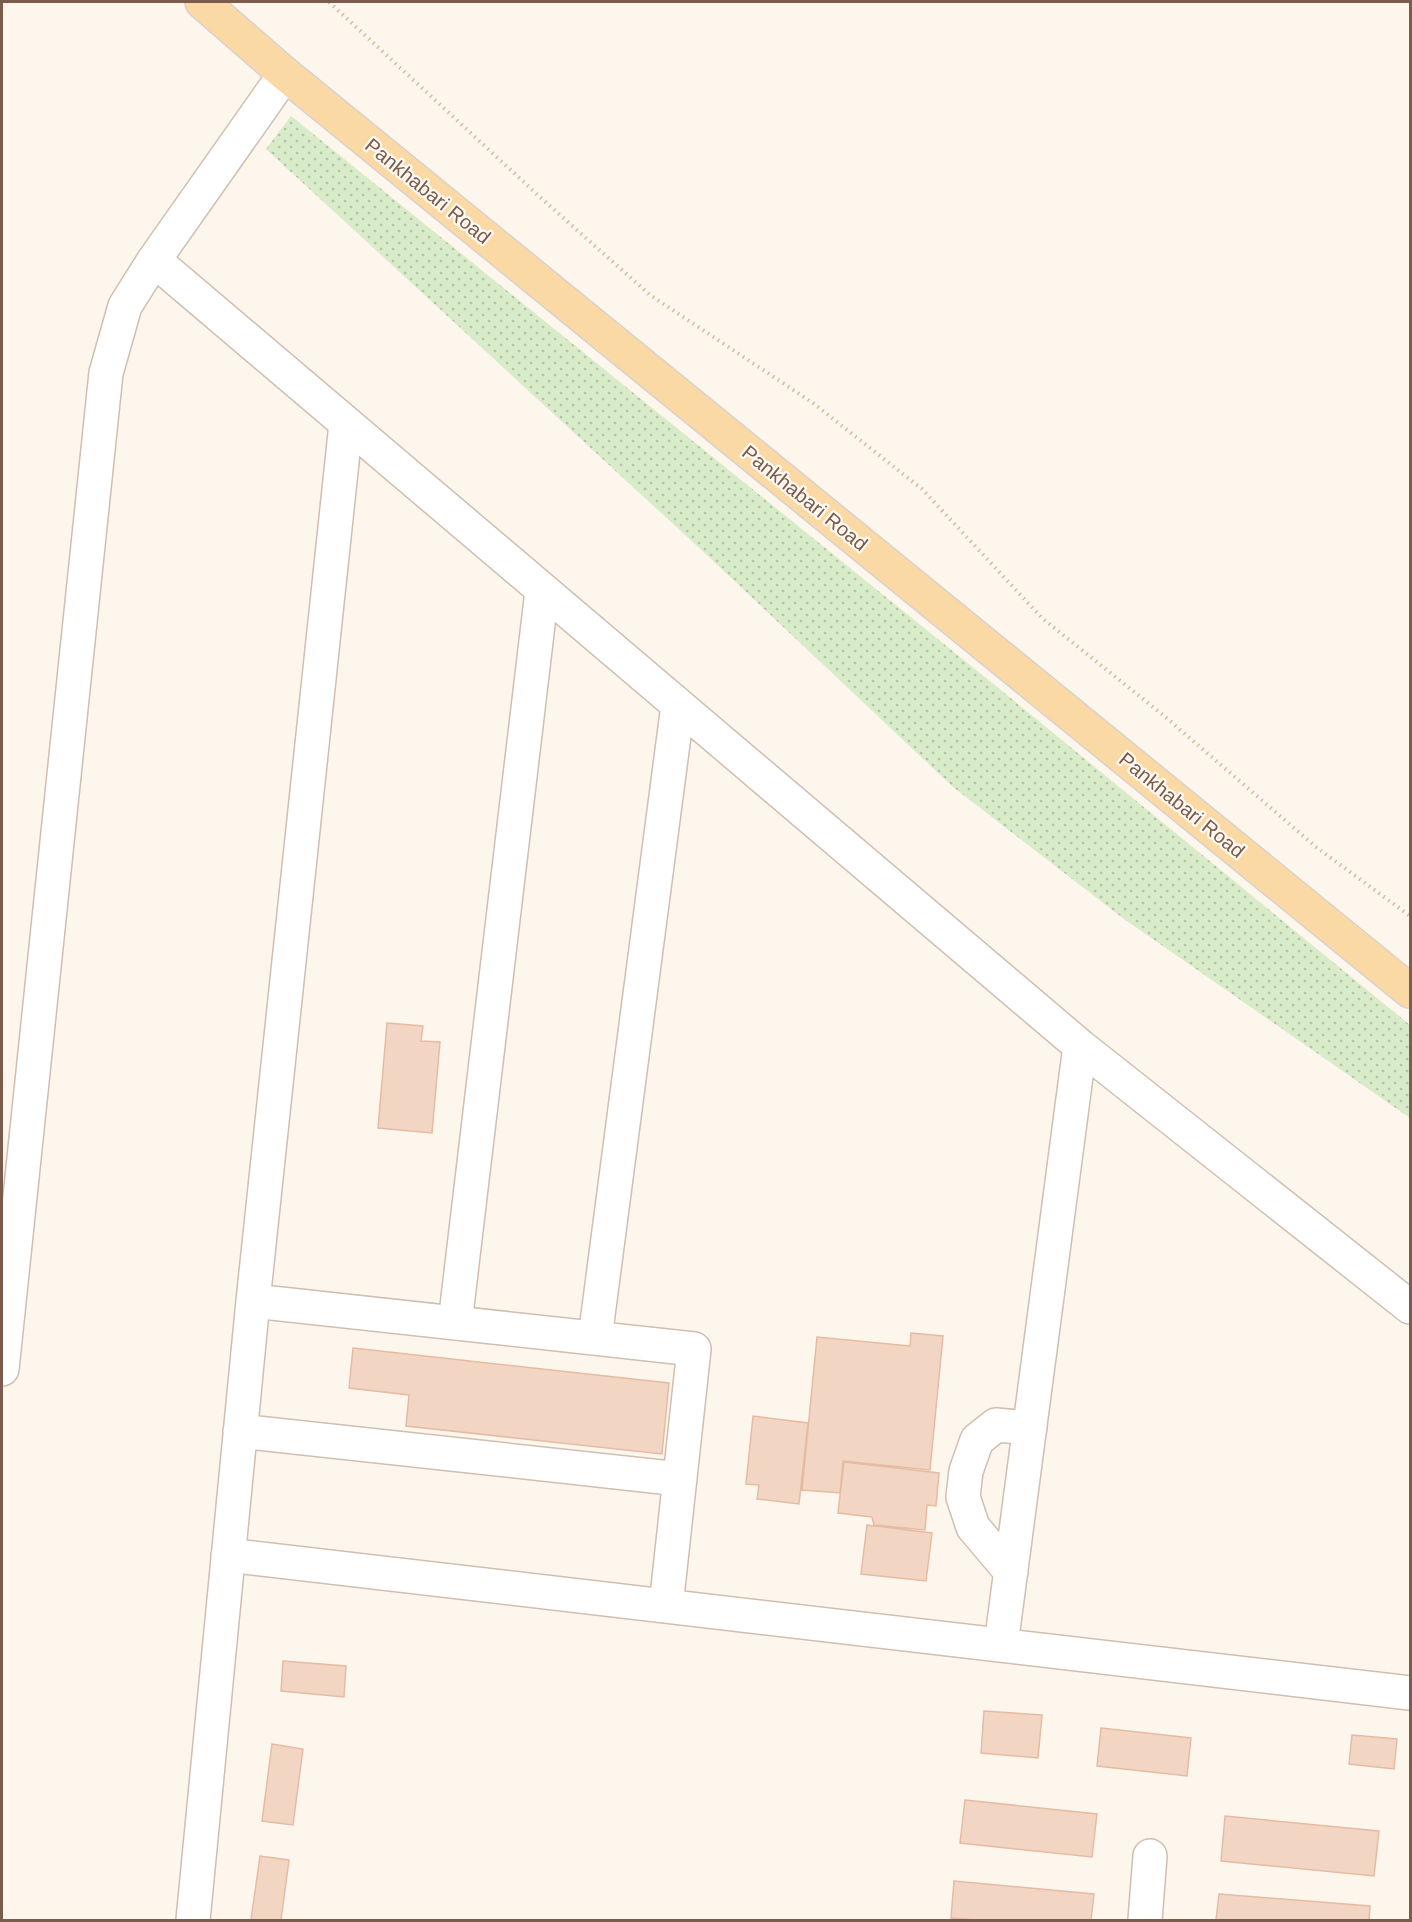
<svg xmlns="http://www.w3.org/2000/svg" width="1412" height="1922" font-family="Arial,sans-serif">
  <defs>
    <pattern id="grass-dots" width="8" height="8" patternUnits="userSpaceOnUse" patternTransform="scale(1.5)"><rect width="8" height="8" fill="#d8ecc9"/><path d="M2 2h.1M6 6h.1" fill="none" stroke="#b4c2a5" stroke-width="1.8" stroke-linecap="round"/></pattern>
  </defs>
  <rect width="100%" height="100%" fill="#fdf6ec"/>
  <!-- grass -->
  <path fill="url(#grass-dots)" d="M 291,116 L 991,682 L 1410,1025 L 1410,1118 L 1124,919 L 953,787 L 709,557 L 266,149 Z"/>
  <!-- building -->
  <path fill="#f3d5c3" stroke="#e6bba3" stroke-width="1.5" d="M 387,1023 L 423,1026 L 421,1041 L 440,1042 L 432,1133 L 378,1128 Z
    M 911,1333 L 943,1336 L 930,1470 L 843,1461 L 840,1493 L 802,1490 L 817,1337 L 910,1346 Z
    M 353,1348 L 669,1383 L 662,1454 L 406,1426 L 409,1395 L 349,1388 Z
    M 753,1416 L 808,1423 L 799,1504 L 757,1499 L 759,1485 L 746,1484 Z
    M 844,1462 L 939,1473 L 936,1506 L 927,1505 L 925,1530 L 874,1525 L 872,1517 L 838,1513 Z
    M 867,1525 L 932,1533 L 926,1581 L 861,1574 Z
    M 283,1661 L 346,1666 L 344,1697 L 281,1691 Z
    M 984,1711 L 1042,1715 L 1038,1758 L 981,1753 Z
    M 1101,1728 L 1191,1738 L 1187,1776 L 1097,1766 Z
    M 1352,1735 L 1397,1739 L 1394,1769 L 1349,1764 Z
    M 272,1744 L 303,1749 L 293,1825 L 262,1821 Z
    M 965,1800 L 1097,1814 L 1092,1857 L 960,1843 Z
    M 1225,1816 L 1379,1831 L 1374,1876 L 1221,1861 Z
    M 260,1856 L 289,1860 L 281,1920 L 251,1920 Z
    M 954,1881 L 1094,1894 L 1091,1920 L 977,1920 L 951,1918 Z
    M 1219,1894 L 1370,1906 L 1369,1920 L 1216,1920 Z"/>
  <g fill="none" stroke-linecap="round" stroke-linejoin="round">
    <!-- minor casing -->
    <g stroke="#d1beb0" stroke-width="36">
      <path id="minor" d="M 154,260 L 1080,1046 L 1410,1307
        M 253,1301 L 694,1349 L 666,1606
        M 455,1323 L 542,591
        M 595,1338 L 678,705
        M 2,1369 L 106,373 L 125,306 L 154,260 L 285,74
        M 240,1431 L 680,1479
        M 228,1555 L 1410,1693
        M 1011,1572 L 973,1527 L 963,1497 L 966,1471 L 977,1440 L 996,1425 L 1030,1428
        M 1001,1645 L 1080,1046
        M 193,1920 L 253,1301 L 346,424
        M 1145,1920 L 1150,1856"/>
    </g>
    <!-- major casing -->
    <g stroke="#dad1cd" stroke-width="36">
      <path id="major" d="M 202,2 L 285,74 L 1410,991"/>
    </g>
    <!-- path -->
    <path stroke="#d9b8a5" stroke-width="4" stroke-dasharray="1.5 4.5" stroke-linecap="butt" d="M 329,2 L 541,198 L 650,295 L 813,403 L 922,489 L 1042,618 L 1163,715 L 1316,847 L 1410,916"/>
    <!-- minor -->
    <use href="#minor" stroke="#fff" stroke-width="33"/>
    <!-- major -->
    <use href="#major" stroke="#fbd9a5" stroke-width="33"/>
  </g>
  <g text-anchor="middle" stroke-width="4.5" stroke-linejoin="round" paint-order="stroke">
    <!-- street labels -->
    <g font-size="20" fill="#7a5c4d" stroke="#fffaf3">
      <text transform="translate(428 191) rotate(39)" y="7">Pankhabari Road</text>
      <text transform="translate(805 498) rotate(39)" y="7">Pankhabari Road</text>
      <text transform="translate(1182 805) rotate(39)" y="7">Pankhabari Road</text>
    </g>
  </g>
  <!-- border -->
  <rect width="1412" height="1922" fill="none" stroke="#7a5c4d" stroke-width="6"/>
</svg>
